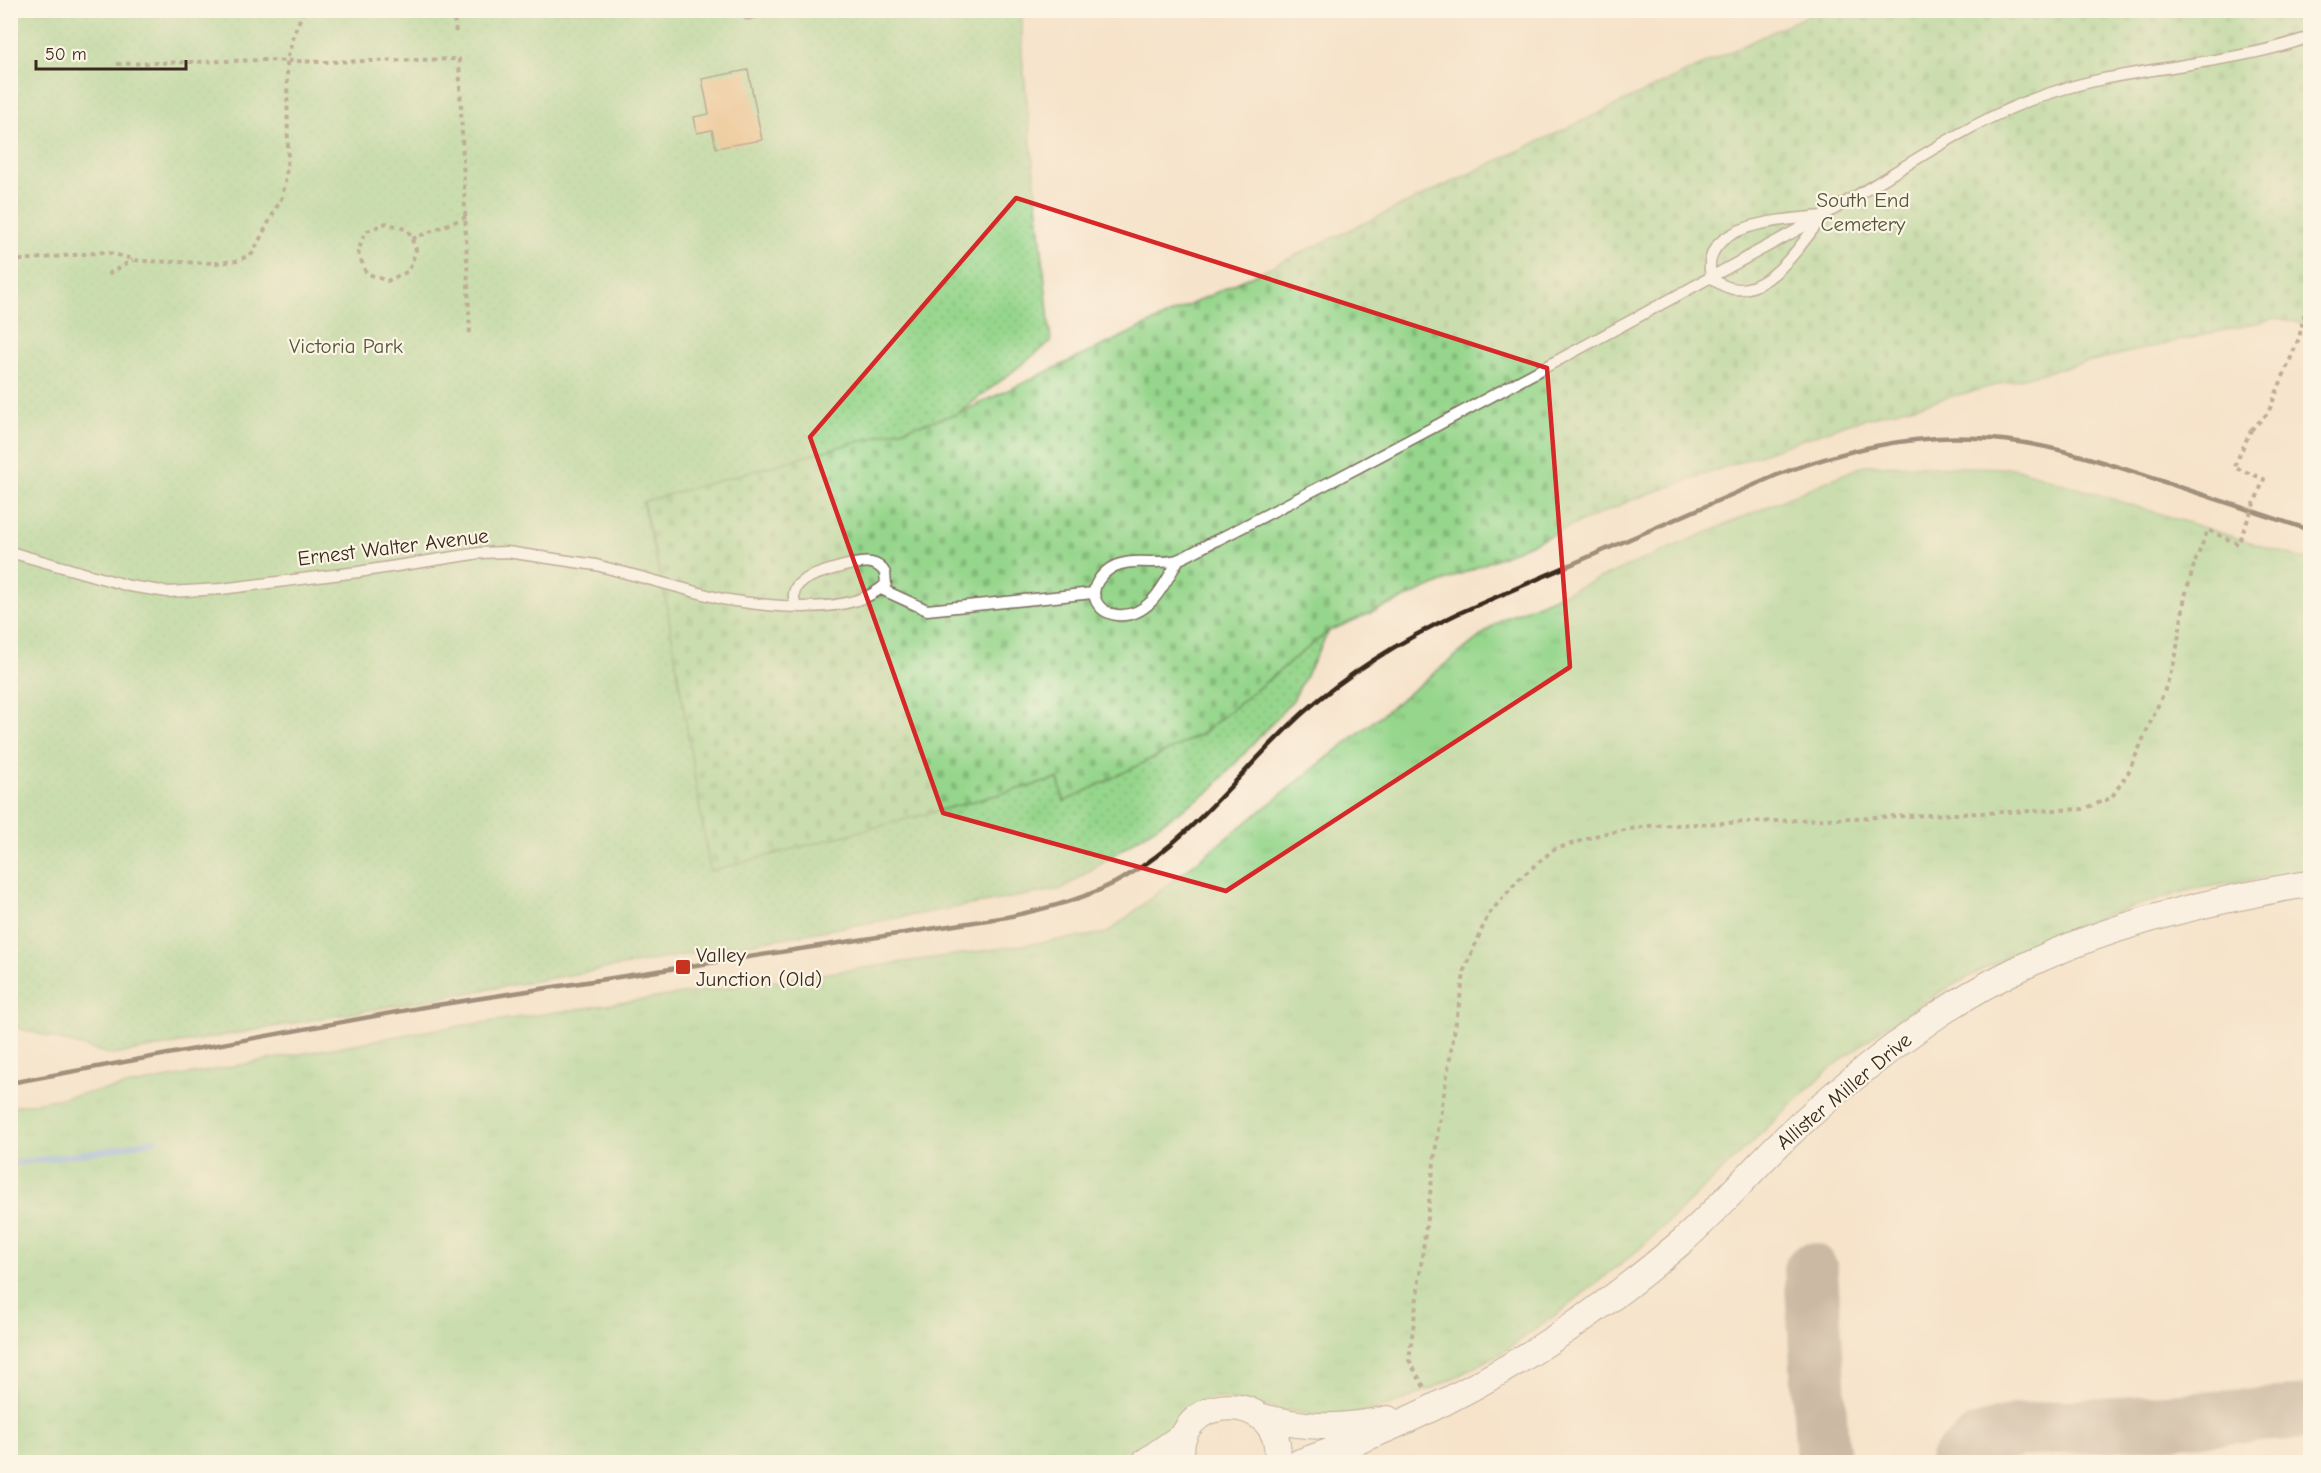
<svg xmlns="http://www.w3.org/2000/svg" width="2321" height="1473" font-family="'Comic Neue',sans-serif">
  <defs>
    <pattern id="grass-tufts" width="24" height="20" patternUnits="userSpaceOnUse" patternTransform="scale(1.5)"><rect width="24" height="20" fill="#96d68c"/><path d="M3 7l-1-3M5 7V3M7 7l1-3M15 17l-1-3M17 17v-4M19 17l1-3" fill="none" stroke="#82b878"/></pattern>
    <pattern id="cemetery-stones" width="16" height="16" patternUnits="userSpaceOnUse" patternTransform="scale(1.5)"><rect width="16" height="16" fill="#96d68c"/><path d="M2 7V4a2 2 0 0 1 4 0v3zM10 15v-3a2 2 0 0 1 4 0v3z" fill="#82b878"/></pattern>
    <pattern id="park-dots" width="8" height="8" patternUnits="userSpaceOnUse" patternTransform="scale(1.5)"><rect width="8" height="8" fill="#96d68c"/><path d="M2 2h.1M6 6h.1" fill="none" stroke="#82b878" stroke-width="1.8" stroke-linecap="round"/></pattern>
  </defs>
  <rect width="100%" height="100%" fill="#fcf5e5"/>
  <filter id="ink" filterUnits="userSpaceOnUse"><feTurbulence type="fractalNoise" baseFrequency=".0167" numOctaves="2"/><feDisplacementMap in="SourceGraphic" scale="12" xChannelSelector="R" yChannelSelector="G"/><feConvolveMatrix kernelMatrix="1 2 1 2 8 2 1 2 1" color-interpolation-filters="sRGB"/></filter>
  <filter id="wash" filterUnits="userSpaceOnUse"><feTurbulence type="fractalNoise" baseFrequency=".008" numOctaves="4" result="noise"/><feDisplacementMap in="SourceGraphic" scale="24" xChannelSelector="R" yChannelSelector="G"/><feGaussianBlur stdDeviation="1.35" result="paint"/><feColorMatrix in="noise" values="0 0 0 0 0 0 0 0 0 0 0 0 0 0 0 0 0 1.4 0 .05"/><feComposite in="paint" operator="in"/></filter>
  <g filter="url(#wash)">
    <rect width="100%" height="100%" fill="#f6e3cb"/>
    <!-- grass -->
    <path fill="url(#grass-tufts)" stroke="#688055" stroke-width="1.5" d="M 1865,465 L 2014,468 L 2310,561 L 2310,871 L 2193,889 L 2106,915 L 2028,946 L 1942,991 L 1886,1026 L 1825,1073 L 1638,1250 L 1557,1314 L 1503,1352 L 1446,1382 L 1390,1406 L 1353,1414 L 1313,1415 L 1215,1397 L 1193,1406 L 1180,1423 L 1147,1448 L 1123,1462 L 11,1462 L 11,1107 L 425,1031 L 1107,933 L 1501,620 Z"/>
    <!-- cemetery -->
    <path fill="url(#cemetery-stones)" stroke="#688055" stroke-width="1.5" d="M 1817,11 L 2310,11 L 2310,325 L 2277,318 L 2070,366 L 1849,423 L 1632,500 L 1329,631 L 1200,735 L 1064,802 L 1058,779 L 709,872 L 666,601 L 643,501 L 957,414 Z"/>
    <!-- park -->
    <path fill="url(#park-dots)" stroke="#688055" stroke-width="1.5" d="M 10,11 L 1022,11 L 1022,53 L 1051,342 L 957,414 L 642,502 L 666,601 L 710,871 L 1058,779 L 1064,802 L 1200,735 L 1329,631 L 1293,700 L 1210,791 L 1062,889 L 112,1055 L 11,1026 L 10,810 L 15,795 L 10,776 Z"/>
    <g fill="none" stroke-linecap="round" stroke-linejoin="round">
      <!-- stream -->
      <path stroke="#7aade6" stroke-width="6" d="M 10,1164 L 108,1150 L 155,1140"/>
      <!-- taxiway -->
      <path stroke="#988674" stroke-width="54" d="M 1811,1270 L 1823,1462
        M 1956,1462 L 1981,1441 L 2020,1430 L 2310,1412"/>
    </g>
    <g id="blocks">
      <!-- building -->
      <path fill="#e5b16f" d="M 748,70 L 762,140 L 716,148 L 712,130 L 697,133 L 694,117 L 709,114 L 702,79 Z"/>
    </g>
  </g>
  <g filter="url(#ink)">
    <use href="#blocks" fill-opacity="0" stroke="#7c6b5b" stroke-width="1.5"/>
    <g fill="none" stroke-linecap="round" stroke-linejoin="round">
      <!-- service casing -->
      <g stroke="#7c6b5b" stroke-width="13">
        <path id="service" d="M 748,14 L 763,10
          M 1823,216 C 1800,245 1756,318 1711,277 C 1699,221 1787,220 1823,216 Z
          M 10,552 L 129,586 L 168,592 L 221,589 L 358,572 L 480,553 L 507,552 L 596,565 L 722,599 C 766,606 851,618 886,584 L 885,573 C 882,568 877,564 871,563 C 858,560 807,575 799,584 C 792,590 794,598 795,606
          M 1179,559 C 1165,582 1151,618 1117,615 C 1107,614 1098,608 1095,598 C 1091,586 1102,574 1111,568 C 1132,556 1155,566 1177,560 C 1191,555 1203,546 1217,540 C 1257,520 1296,499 1336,479 C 1494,396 1651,310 1808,224 C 1881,184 1950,132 2028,101 C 2118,65 2219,69 2310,37
          M 881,589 L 927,610 L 1093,593"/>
      </g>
      <!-- tertiary casing -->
      <g stroke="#7c6b5b" stroke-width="28">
        <path id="tertiary" d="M 1259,1416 C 1305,1429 1341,1429 1388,1419
          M 1145,1462 L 1185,1434
          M 1182,1462 C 1170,1390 1287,1388 1277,1462
          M 1300,1462 C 1440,1416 1567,1340 1679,1244 C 1715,1213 1746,1176 1780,1143 C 1827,1098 1879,1056 1932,1019 C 2021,957 2129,920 2234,898 C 2260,893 2285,887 2310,884"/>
      </g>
      <!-- path -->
      <path stroke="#7c6b5b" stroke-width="4" stroke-dasharray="4.5 4.5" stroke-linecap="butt" d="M 413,10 C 434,18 450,25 469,10
        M 454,19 L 456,32
        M 117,64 L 264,60 L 323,62 L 459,59 L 470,337
        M 412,239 L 416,250 L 409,271 L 387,281 L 366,273 L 358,252 L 365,232 L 386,223 L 408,230 L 412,239 L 466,217
        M 10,261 L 106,252 L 140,261 L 216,263 L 237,261 L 252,254 L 282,197 L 285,183 L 288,157 L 287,61 L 294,33 L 304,10
        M 108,274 L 133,260
        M 2251,430 L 2268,413 L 2280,384 L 2299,338 L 2310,290
        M 1424,1387 L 1409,1360 L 1439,1123 L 1465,968 L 1488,915 L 1518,880 L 1553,850 L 1601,834 L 1648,826 L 2083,809 L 2111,798 L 2128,773 L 2164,692 L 2175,660 L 2185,596 L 2195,562"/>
      <!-- service -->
      <use href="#service" stroke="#fff" stroke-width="10"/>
      <!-- tertiary -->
      <use href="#tertiary" stroke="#fff" stroke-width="26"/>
      <!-- rail -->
      <path stroke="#3b2a1e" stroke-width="4.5" d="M 10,1083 L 424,1007 L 1007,917 C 1049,908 1090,898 1127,876 C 1194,837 1246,764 1304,712 C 1351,671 1402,640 1457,614 L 1777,475 C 1842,451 1908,434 1977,438 C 2036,440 2091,458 2146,476 C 2201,494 2256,512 2310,530"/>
      <!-- path-bridge -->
      <path stroke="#7c6b5b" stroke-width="4" stroke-dasharray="4.5 4.5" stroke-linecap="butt" d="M 2195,562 L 2208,530 L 2238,544 L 2264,479 L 2234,467 L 2251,430"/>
    </g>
  </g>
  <!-- marked area -->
  <path d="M0 0H2321V1473H0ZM 1016,198 L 1547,368 L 1570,667 L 1226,891 L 943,813 L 810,437 Z" fill="#f6e3cb" fill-opacity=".55" fill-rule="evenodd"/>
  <path fill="none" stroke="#d62828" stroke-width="4.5" stroke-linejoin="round" d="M 1016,198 L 1547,368 L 1570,667 L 1226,891 L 943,813 L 810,437 Z"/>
  <!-- markers -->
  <rect fill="#c8321e" stroke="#fcf5e5" stroke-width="2" x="675" y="959" width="16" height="16" rx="3"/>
  <g text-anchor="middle" stroke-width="4.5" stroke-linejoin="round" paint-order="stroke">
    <!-- park labels -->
    <g font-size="21" fill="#52553a" stroke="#fcf5e5">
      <text x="1863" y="207">South End<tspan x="1863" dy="24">Cemetery</tspan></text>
      <text x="346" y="353">Victoria Park</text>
    </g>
    <!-- street labels -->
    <g font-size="21" fill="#3b2a1e" stroke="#fcf5e5">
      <text transform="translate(393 547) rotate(-7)" y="7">Ernest Walter Avenue</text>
      <text transform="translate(1844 1091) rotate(-40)" y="7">Allister Miller Drive</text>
    </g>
    <!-- poi labels -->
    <g font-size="21" fill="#3b2a1e" stroke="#fcf5e5" text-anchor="start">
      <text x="696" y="962">Valley<tspan x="696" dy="24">Junction (Old)</tspan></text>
    </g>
  </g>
  <!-- margin -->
  <rect width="2321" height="1473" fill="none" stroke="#fcf5e5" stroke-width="36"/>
  <!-- scale -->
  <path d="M36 60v9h150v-9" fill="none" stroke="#3b2a1e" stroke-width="3"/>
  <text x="45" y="60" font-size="18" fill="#3b2a1e" stroke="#fcf5e5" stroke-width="4.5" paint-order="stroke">50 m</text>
</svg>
